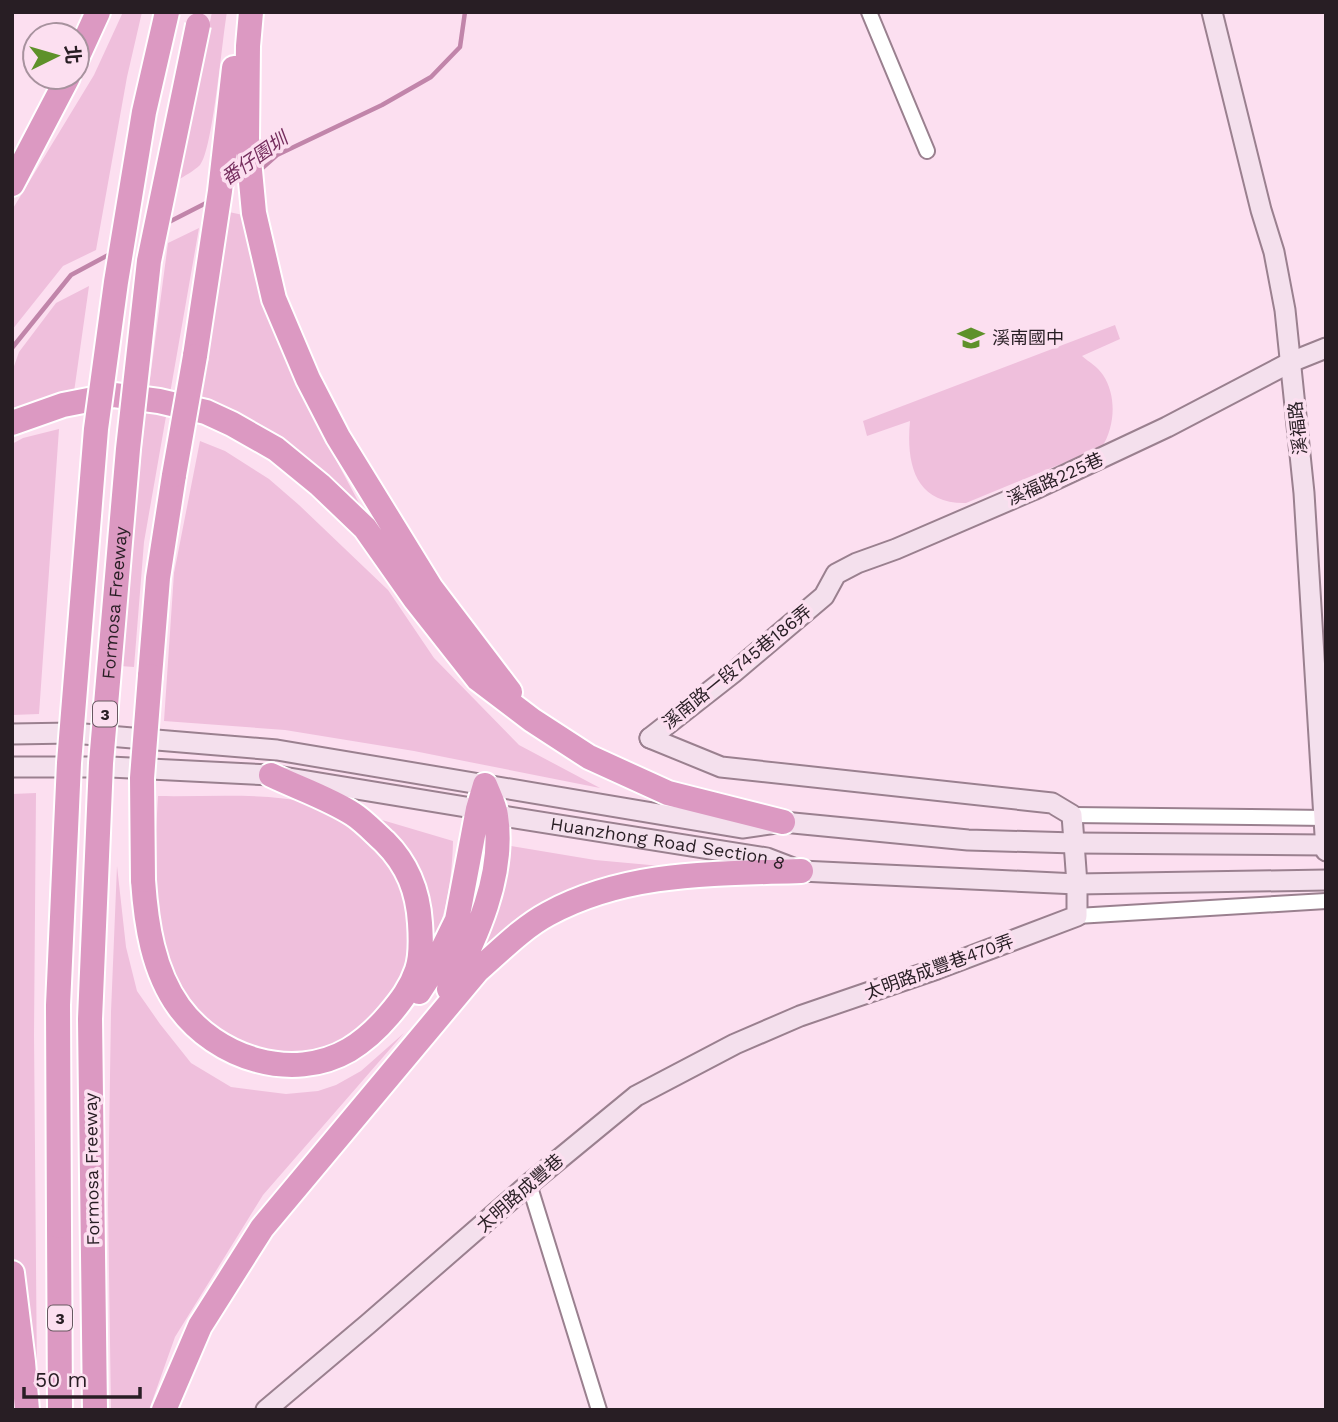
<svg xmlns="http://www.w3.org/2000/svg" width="1338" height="1422" font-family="'Work Sans','Noto Sans TC',sans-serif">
  <rect width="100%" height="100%" fill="#fcdff0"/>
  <!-- green -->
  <path fill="#efbfdc" d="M 123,12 L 142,12 L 127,77 L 96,250 L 63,266 L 12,330 L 12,210 L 94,75 Z
    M 212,12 L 227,12 C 222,39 213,150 200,165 C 194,171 184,176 177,181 Z
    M 229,212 L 243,215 L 286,354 L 313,417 L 365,514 L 237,411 L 199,398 Z
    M 199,228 L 144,542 L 134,667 L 120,666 L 145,417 L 168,243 Z
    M 89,286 L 74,392 L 12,414 L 12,372 L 19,352 L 56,303 Z
    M 1115,325 L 1120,339 L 1082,356 C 1089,362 1098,367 1103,375 C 1117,396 1115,426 1102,447 L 966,503 C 915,504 906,464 910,421 L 867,436 L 863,421 Z
    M 59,429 L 39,714 L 12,715 L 12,444 L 23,438 Z
    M 200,441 L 225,451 L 269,479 L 299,505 L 388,590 L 434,658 L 519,745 L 600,788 L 414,751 L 285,730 L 164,721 L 174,573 Z
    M 36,793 L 34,1035 L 37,1382 L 12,1247 L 12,794 Z
    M 158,796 C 209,797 262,792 312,803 C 344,811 376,841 392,869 C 396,876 402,884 405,892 C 408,902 416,947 414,955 C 405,991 362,1037 327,1049 C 310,1054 275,1055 258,1050 C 240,1044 205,1020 193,1006 C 176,985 162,954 158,929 C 150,886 156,840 158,796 Z
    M 372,817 L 453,841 C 452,889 443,927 423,971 L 430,937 Z
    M 505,845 L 595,860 L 672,867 L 526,918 L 483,947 L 494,916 Z
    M 117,866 L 126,947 L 137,991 L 160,1024 L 191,1063 L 231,1087 L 286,1094 L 318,1091 L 336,1085 L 361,1071 L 404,1033 L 263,1195 L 175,1337 L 149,1410 L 111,1410 L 108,1205 L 111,1012 Z"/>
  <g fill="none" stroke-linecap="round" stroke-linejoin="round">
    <!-- stream -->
    <path stroke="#c185aa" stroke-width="4.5" d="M 259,171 L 277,155 L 382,105 L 431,77 L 460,47 L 465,12
      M 165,224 L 210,201
      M 12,348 L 71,275 L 112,253"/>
    <!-- street casing -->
    <g stroke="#9a808f" stroke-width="18">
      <path id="street" d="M 869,12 L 927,151
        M 1072,815 L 1326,818
        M 1077,916 L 1326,901
        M 529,1184 L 599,1410"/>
    </g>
    <!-- secondary casing -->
    <g stroke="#9a808f" stroke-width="23">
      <g id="secondary">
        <path d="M 1212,12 L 1261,210 L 1274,252 L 1285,310 L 1304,493 L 1326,851"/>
        <path d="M 12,734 L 72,733 L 277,750 L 742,828 L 783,822 L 968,840 L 1074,843 L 1326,845"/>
        <path d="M 650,738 L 733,673 L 824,596 L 836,574 L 857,563 L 896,549 L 1033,490 L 1167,427 L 1291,362 L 1326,348"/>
        <path id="s1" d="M 12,767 L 110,767 L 271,775 L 478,809 L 496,815 L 767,858 L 801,871 L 1077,884 L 1326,880"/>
        <path d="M 266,1410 L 368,1324 L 529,1184 L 636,1096 L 735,1044 L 800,1016 L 937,969 L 1077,916 L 1077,884 L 1072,815 L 1052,803 L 721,767 L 650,738"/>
      </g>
    </g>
    <!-- highway casing -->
    <g stroke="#fff" stroke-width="28">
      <path id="highway" d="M 251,12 L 248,46 L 247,139 L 254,213 L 274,299 L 308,379 L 338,437 L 431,588 L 510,692
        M 77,58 L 98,12
        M 12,184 L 68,77
        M 195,356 L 220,191 L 234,68
        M 12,423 L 63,405 L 114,395 L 159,401 L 206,412 L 232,424 L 276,449 L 320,485 L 365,528 L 415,599 L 478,679 L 532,720 L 589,757 L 668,793 L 783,822
        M 150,676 L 158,578 L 174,475
        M 143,880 C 146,924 153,971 179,1007 C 216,1058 292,1083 349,1050 C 364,1041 378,1028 389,1015 C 401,1001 411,988 417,970 C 422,956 421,938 420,923 C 418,891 408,865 385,842 C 375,833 364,821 353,814 C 328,798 298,788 271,775
        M 449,989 C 476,938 505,875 496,816 C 495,806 489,795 485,785
        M 419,992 L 430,975 L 457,920 L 478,809 L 485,785
        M 59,1226 L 60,1410
        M 12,1273 L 23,1362 L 27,1410
        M 164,1410 L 200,1326 L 262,1228 L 477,971 C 499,952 522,928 548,914 C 627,871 714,874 801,871"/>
    </g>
    <!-- street -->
    <use href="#street" stroke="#fff" stroke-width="14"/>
    <!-- secondary -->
    <use href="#secondary" stroke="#f4e0ed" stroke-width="19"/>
    <!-- highway -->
    <use href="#highway" stroke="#dc99c2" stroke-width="24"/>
    <!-- highway-bridge casing -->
    <g stroke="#fff" stroke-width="28" stroke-linecap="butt">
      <g id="highway-bridge">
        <path d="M 174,475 L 195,356"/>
        <path d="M 143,880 L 142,778 L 150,676"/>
        <path d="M 59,1226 L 58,1005 L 69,763 L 96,429 L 116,282 L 144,112 L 167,12"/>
        <path id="s2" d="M 95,1410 L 90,1019 L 101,763 L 128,449 L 149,261 L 198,25"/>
      </g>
    </g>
    <!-- highway-bridge -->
    <use href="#highway-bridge" stroke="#dc99c2" stroke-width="24"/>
  </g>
  <!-- icons -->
  <defs>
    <g id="school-bare" transform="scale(2.1)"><path d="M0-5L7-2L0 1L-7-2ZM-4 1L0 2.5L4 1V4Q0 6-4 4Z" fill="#5e912a" stroke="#fcdff0" stroke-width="2.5" paint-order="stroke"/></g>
  </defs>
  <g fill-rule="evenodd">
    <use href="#school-bare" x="971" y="338"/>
  </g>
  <g text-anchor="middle" stroke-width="7" stroke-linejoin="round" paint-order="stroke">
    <!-- shield labels -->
    <g fill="#fcdff0" stroke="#685861" stroke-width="2">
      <rect x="93" y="701.5" width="24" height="25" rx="5"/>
      <rect x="48" y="1305.5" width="24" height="25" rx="5"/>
    </g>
    <g font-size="16" font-weight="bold" fill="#281e24">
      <text x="105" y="720">3</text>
      <text x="60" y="1324">3</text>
    </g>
    <!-- poi labels -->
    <g font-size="18" fill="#281e24" stroke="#fcdff0" text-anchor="start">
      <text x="992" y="344">溪南國中</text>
    </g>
    <!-- street labels -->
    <g font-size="18" fill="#281e24" stroke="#fcdff0">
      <text transform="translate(1298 428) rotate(-96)" y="6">溪福路</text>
      <text transform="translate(1055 479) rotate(-24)" y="6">溪福路225巷</text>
      <text dy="6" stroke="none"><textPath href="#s2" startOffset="808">Formosa Freeway</textPath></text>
      <text transform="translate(737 667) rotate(-39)" y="6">溪南路一段745巷186弄</text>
      <text dy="6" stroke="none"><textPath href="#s1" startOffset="662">Huanzhong Road Section 8</textPath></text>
      <text transform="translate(939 967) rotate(-20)" y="6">太明路成豐巷470弄</text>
      <text transform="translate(92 1169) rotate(-91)" y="6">Formosa Freeway</text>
      <text transform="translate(520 1193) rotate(-41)" y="6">太明路成豐巷</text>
    </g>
    <!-- water labels -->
    <g font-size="19" font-style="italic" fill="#762e5e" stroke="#fcdff0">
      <text transform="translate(254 158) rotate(-35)" y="7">番仔園圳</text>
    </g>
  </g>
  <!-- border -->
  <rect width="1338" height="1422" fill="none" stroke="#281e24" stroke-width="28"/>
  <!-- north arrow -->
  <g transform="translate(56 56) rotate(85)"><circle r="33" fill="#fcdff0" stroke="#a7929e" stroke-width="2"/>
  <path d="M0-5L12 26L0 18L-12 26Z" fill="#5e912a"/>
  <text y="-10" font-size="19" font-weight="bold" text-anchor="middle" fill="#281e24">北</text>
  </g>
  <!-- scale -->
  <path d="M24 1387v10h116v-10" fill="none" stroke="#281e24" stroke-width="3.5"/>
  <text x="35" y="1387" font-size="21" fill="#281e24" stroke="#fcdff0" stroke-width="5" paint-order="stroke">50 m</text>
</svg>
